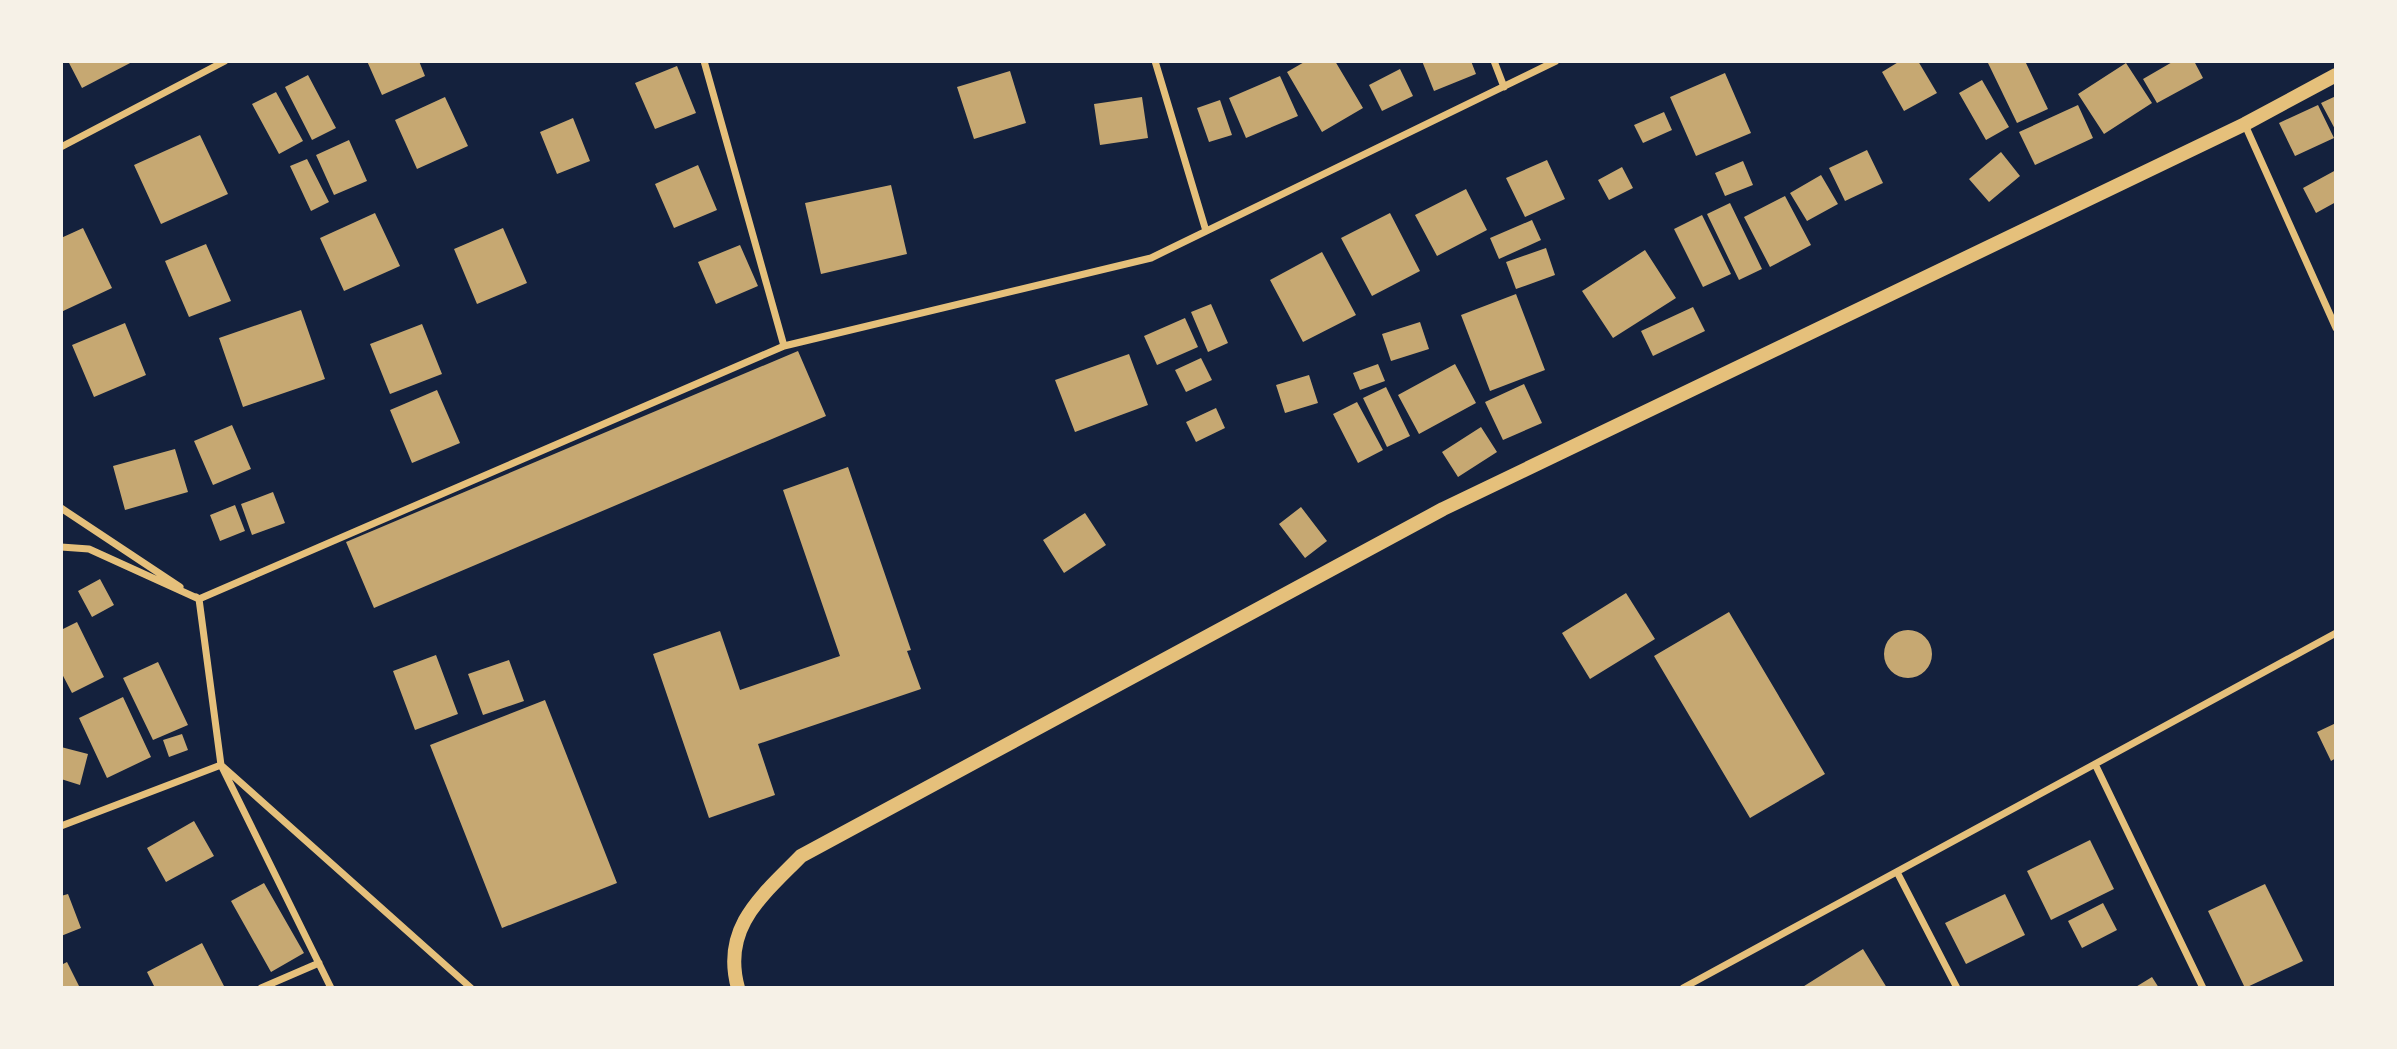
<svg xmlns="http://www.w3.org/2000/svg" width="2397" height="1049" font-family="'Source Serif 4',serif">
  <rect width="100%" height="100%" fill="#14213d"/>
  <!-- building -->
  <path fill="#c6a872" d="M 68,61 L 134,61 L 82,88 Z
    M 367,61 L 419,61 L 425,76 L 382,95 Z
    M 1306,61 L 1335,61 L 1363,108 L 1322,132 L 1287,72 Z
    M 1422,61 L 1471,61 L 1476,74 L 1434,91 Z
    M 1900,61 L 1918,61 L 1937,93 L 1904,111 L 1882,72 Z
    M 1992,61 L 2025,61 L 2048,109 L 2017,123 L 1988,63 Z
    M 2174,61 L 2194,61 L 2203,78 L 2157,103 L 2143,79 Z
    M 2126,63 L 2152,103 L 2104,134 L 2078,94 Z
    M 677,66 L 696,113 L 655,129 L 635,83 Z
    M 1400,69 L 1413,96 L 1382,111 L 1369,85 Z
    M 1010,71 L 1026,123 L 974,139 L 957,87 Z
    M 1725,73 L 1751,133 L 1696,156 L 1670,97 Z
    M 308,75 L 336,128 L 312,140 L 285,87 Z
    M 1280,76 L 1298,116 L 1246,138 L 1229,98 Z
    M 1982,80 L 2009,127 L 1986,140 L 1959,93 Z
    M 276,92 L 303,141 L 279,154 L 252,104 Z
    M 2336,96 L 2336,131 L 2321,103 Z
    M 445,97 L 468,146 L 417,169 L 395,120 Z
    M 1142,97 L 1148,138 L 1100,145 L 1094,104 Z
    M 1220,100 L 1232,135 L 1209,142 L 1197,108 Z
    M 2078,105 L 2093,138 L 2035,165 L 2019,132 Z
    M 2318,105 L 2334,138 L 2295,156 L 2279,123 Z
    M 1664,112 L 1672,130 L 1643,143 L 1634,125 Z
    M 573,118 L 590,161 L 557,174 L 540,132 Z
    M 200,135 L 228,194 L 161,224 L 134,165 Z
    M 349,140 L 367,181 L 334,195 L 316,155 Z
    M 1867,150 L 1883,183 L 1845,201 L 1829,168 Z
    M 2001,152 L 2020,176 L 1989,202 L 1969,179 Z
    M 307,159 L 329,202 L 311,211 L 290,166 Z
    M 1547,160 L 1565,199 L 1525,217 L 1506,178 Z
    M 1743,161 L 1753,185 L 1725,196 L 1715,173 Z
    M 698,165 L 717,210 L 674,228 L 655,184 Z
    M 1622,167 L 1633,188 L 1609,200 L 1598,180 Z
    M 2336,170 L 2336,202 L 2316,213 L 2303,188 Z
    M 1821,175 L 1838,204 L 1807,221 L 1790,193 Z
    M 891,185 L 907,254 L 821,274 L 805,203 Z
    M 1466,189 L 1487,230 L 1437,256 L 1415,215 Z
    M 1785,196 L 1811,245 L 1770,267 L 1744,217 Z
    M 1730,203 L 1762,269 L 1739,280 L 1707,214 Z
    M 375,213 L 400,266 L 344,291 L 320,238 Z
    M 1390,213 L 1420,271 L 1372,296 L 1341,238 Z
    M 1702,215 L 1731,274 L 1703,287 L 1674,229 Z
    M 1532,220 L 1541,240 L 1499,259 L 1490,238 Z
    M 83,228 L 112,288 L 61,312 L 61,238 Z
    M 503,228 L 527,283 L 477,304 L 454,249 Z
    M 206,244 L 231,301 L 189,317 L 165,261 Z
    M 740,245 L 758,286 L 716,304 L 698,262 Z
    M 1546,248 L 1555,275 L 1516,289 L 1506,262 Z
    M 1645,250 L 1676,298 L 1613,338 L 1582,291 Z
    M 1322,252 L 1356,315 L 1303,342 L 1270,280 Z
    M 1516,294 L 1545,370 L 1490,391 L 1461,315 Z
    M 1211,304 L 1228,343 L 1208,352 L 1191,312 Z
    M 1693,307 L 1705,331 L 1653,356 L 1641,331 Z
    M 301,310 L 325,379 L 243,407 L 219,338 Z
    M 1185,318 L 1198,347 L 1157,365 L 1144,336 Z
    M 1420,322 L 1429,349 L 1391,361 L 1382,334 Z
    M 125,323 L 146,375 L 94,397 L 72,345 Z
    M 422,324 L 442,374 L 390,394 L 370,344 Z
    M 798,351 L 826,416 L 374,608 L 346,542 Z
    M 1129,354 L 1148,405 L 1075,432 L 1055,380 Z
    M 1201,358 L 1212,380 L 1186,392 L 1175,370 Z
    M 1378,364 L 1385,381 L 1360,390 L 1353,373 Z
    M 1455,364 L 1476,403 L 1419,434 L 1398,395 Z
    M 1309,375 L 1318,403 L 1285,413 L 1276,385 Z
    M 1524,384 L 1542,423 L 1503,440 L 1485,402 Z
    M 1386,387 L 1410,436 L 1387,447 L 1363,398 Z
    M 437,390 L 460,443 L 412,463 L 390,410 Z
    M 1357,402 L 1383,450 L 1358,463 L 1333,414 Z
    M 1216,408 L 1225,428 L 1196,442 L 1186,422 Z
    M 232,425 L 251,469 L 213,485 L 194,441 Z
    M 1481,427 L 1497,452 L 1458,477 L 1442,452 Z
    M 175,449 L 188,492 L 125,510 L 113,466 Z
    M 848,467 L 911,650 L 907,651 L 921,689 L 758,744 L 775,795 L 709,818 L 653,654 L 720,631 L 740,690 L 840,656 L 783,490 Z
    M 273,492 L 285,523 L 252,535 L 241,504 Z
    M 235,505 L 245,531 L 220,541 L 210,515 Z
    M 1301,507 L 1327,541 L 1305,558 L 1279,524 Z
    M 1085,513 L 1106,545 L 1064,573 L 1043,540 Z
    M 100,579 L 114,605 L 92,617 L 78,591 Z
    M 1626,593 L 1655,639 L 1590,679 L 1562,633 Z
    M 1729,612 L 1825,774 L 1750,818 L 1654,656 Z
    M 77,622 L 104,677 L 72,693 L 61,672 L 61,630 Z
    M1884 654a24 24 0 1 1 48 0a24 24 0 1 1-48 0Z
    M 436,655 L 458,714 L 415,730 L 393,671 Z
    M 509,660 L 524,701 L 483,715 L 468,674 Z
    M 158,662 L 188,725 L 153,740 L 123,678 Z
    M 123,697 L 151,757 L 107,778 L 79,718 Z
    M 545,700 L 617,883 L 502,928 L 430,745 Z
    M 2336,723 L 2336,758 L 2331,761 L 2317,732 Z
    M 182,734 L 188,750 L 169,757 L 163,740 Z
    M 61,747 L 88,754 L 80,785 L 61,779 Z
    M 194,821 L 214,856 L 166,882 L 147,848 Z
    M 2090,840 L 2114,889 L 2051,920 L 2027,871 Z
    M 264,883 L 304,953 L 271,972 L 231,901 Z
    M 2265,884 L 2303,961 L 2245,988 L 2208,911 Z
    M 68,894 L 81,928 L 61,936 L 61,896 Z
    M 2005,894 L 2025,935 L 1966,964 L 1945,923 Z
    M 2103,903 L 2117,930 L 2082,948 L 2068,921 Z
    M 202,943 L 225,988 L 155,988 L 147,972 Z
    M 1863,949 L 1887,988 L 1801,988 Z
    M 67,962 L 80,988 L 61,988 L 61,965 Z
    M 2152,977 L 2159,988 L 2134,988 Z"/>
  <g fill="none" stroke-linecap="round" stroke-linejoin="round">
    <!-- minor -->
    <path stroke="#e5c07b" stroke-width="7" d="M 704,61 L 784,346
      M 1155,61 L 1206,231
      M 1494,61 L 1504,87
      M 2245,125 L 2336,328
      M 61,147 L 225,61
      M 61,508 L 180,587
      M 61,547 L 89,549 L 199,599 L 784,346 L 1151,258 L 1556,61
      M 196,597 L 199,599 L 221,765 L 471,988
      M 2095,764 L 2203,988
      M 61,826 L 221,765 L 331,988
      M 1897,872 L 1957,988
      M 261,988 L 319,963
      M 1683,988 L 2336,633"/>
    <!-- secondary -->
    <path stroke="#e5c07b" stroke-width="14" d="M 738,988 C 721,927 763,895 801,856 L 1443,509 L 2245,124 L 2336,75"/>
  </g>
  <!-- border -->
  <rect width="2397" height="1049" fill="none" stroke="#f6f1e7" stroke-width="126"/>
</svg>
